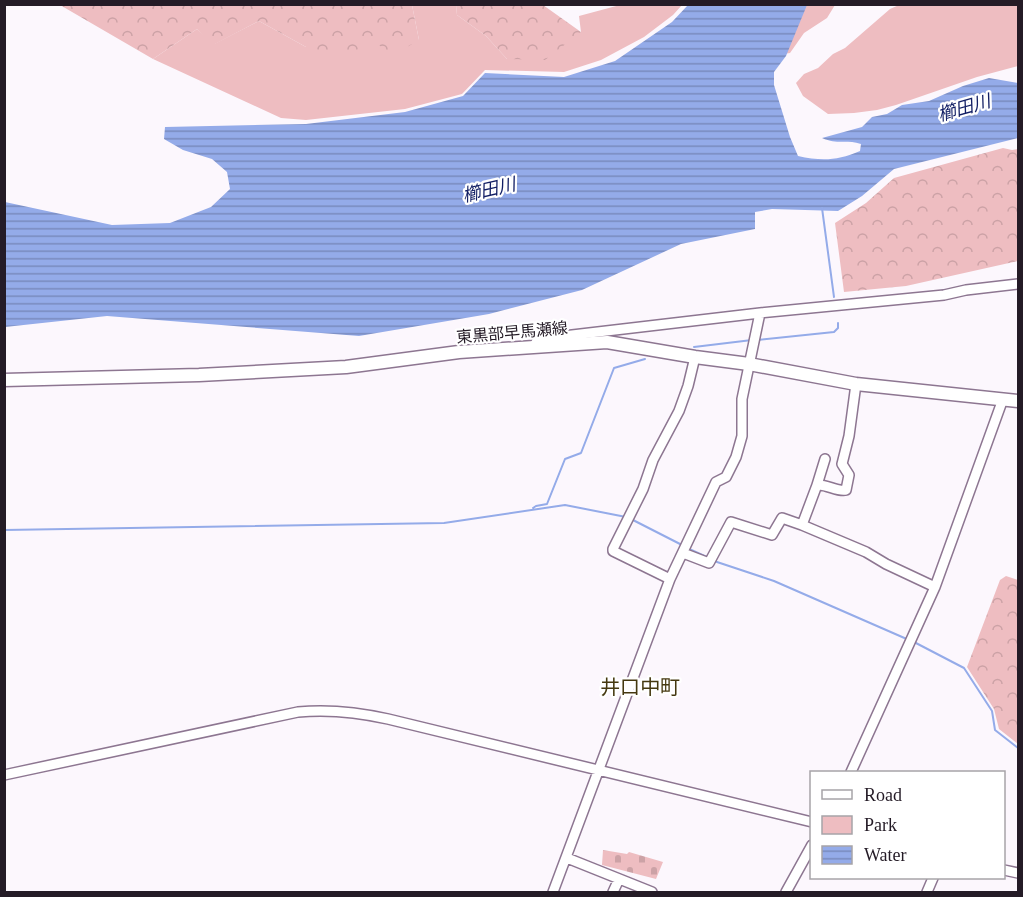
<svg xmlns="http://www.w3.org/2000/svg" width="1023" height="897" font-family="'Times New Roman','Noto Sans JP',serif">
  <defs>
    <pattern id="forest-crowns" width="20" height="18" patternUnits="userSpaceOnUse" patternTransform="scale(1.5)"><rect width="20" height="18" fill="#eebdc1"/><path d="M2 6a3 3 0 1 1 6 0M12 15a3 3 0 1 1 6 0" fill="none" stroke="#cca2a6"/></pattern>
    <pattern id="cemetery-stones" width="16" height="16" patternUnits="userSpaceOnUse" patternTransform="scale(1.5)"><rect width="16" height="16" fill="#eebdc1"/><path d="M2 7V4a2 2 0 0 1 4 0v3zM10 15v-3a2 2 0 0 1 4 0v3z" fill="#cca2a6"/></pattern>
    <pattern id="water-rules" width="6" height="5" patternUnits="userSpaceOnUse" patternTransform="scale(1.5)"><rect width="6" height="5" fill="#94abe9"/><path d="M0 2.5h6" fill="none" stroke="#798abd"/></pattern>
  </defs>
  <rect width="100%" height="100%" fill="#fcf7fd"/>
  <!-- green -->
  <path fill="#eebdc1" d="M 456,4 L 457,15 L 486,36 L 507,59 L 581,32 L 579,16 L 620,5 L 682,5 L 673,15 L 644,37 L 601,60 L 564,72 L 485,70 L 462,94 L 405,109 L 306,120 L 281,118 L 153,59 L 197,29 L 214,44 L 259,21 L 306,47 L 372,37 L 419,40 L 412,5 Z
    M 778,5 L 835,5 L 827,18 L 804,33 L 790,53 L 772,56 Z
    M 899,5 L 1018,5 L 1018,66 L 977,77 L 896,105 L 877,110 L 854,113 L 828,114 L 803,96 L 796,83 L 804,74 L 818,68 L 833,54 L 845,48 L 890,9 Z"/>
  <!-- forest -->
  <path fill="url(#forest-crowns)" d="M 60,5 L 412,5 L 419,40 L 390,57 L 372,37 L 349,57 L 306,47 L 259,21 L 213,45 L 197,29 L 153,59 Z
    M 456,5 L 543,5 L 581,32 L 545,60 L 507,59 L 486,36 L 457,15 Z
    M 1003,148 L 1012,150 L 1018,149 L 1018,261 L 906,286 L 844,292 L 835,223 L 866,203 L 894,178 Z
    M 1006,576 L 1018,580 L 1018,744 L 999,729 L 994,709 L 967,667 L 1000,580 Z"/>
  <!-- cemetery -->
  <path fill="url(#cemetery-stones)" d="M 603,850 L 627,854 L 629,852 L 663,862 L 656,879 L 602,865 Z"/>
  <!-- water -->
  <path fill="url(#water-rules)" d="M 688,5 L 807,5 L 786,56 L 774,72 L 774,85 L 790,137 L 798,156 C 821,161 837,161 860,151 L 861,144 C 845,139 838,145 822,138 L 862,127 L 872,117 L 887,114 L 902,105 L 929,101 L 963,86 L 989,78 L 1018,83 L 1018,138 L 894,169 L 862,196 L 838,211 L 772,209 L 755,212 L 755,229 L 681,244 L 582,290 L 489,314 L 359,336 L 107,316 L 5,327 L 5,202 L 112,225 L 170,223 L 211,207 L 230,189 L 227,172 L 212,159 L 183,150 L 164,139 L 165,127 L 306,124 L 405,112 L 463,96 L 485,73 L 564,77 L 615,61 L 672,22 Z"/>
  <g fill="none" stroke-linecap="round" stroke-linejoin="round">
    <!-- stream -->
    <path stroke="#94abe9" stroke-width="2" d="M 822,208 L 834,297
      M 758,340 L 834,332 L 838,328 L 838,323
      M 694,347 L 752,340
      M 533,508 L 536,506 L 547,504 L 565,459 L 581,453 L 614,368 L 645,359
      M 631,519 L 682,545
      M 4,530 L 444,523 L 565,505 L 626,517
      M 687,548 L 709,558
      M 714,561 L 774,581 L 909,640
      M 914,642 L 964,668 L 992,711 L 995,730 L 1018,748"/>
    <!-- minor casing -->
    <g stroke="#8d7691" stroke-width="12">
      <path id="minor" d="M 534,346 L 538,339 L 760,313 L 944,295 L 966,290 L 1018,284
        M 817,485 L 825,459
        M 802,525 L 866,552 L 886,564 L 935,587
        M 683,553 L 709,563 L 731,522 L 772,535 L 782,518 L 802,525 L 817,485 C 827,484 837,492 846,490 L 849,475 L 842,464 L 849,436 L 856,384
        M 670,579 L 613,551 L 613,549 L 643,489 L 653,460 L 679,411 L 688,386 L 695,357
        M 851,772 L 935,587 L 1003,399
        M 4,775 L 298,712 C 329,709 357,712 388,719 L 812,822
        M 567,858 L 652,892
        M 1004,870 L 1018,873
        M 553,892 L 670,579 L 716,482 L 726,477 L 736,457 L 742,436 L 742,399 L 760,313
        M 613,892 L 619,879
        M 786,892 L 812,845
        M 927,892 L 933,878"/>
    </g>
    <!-- major casing -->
    <g stroke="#8d7691" stroke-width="15">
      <path id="major" d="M 4,380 L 199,375 L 346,367 L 459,352 L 607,342 L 695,357 L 749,364 L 856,384 L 1018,401"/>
    </g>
    <!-- minor -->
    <use href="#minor" stroke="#fff" stroke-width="9"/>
    <!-- major -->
    <use href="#major" stroke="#fff" stroke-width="12"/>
  </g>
  <g text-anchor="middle" stroke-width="4.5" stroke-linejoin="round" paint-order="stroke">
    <!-- street labels -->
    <g font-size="16" fill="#241b26" stroke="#fff">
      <text transform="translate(512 332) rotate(-5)" y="6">東黒部早馬瀬線</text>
    </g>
    <!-- water labels -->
    <g font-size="18" font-style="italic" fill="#111e64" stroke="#fff">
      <text transform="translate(964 108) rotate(-16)" y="6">櫛田川</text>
      <text transform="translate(489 190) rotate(-13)" y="6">櫛田川</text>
    </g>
    <!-- quarter labels -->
    <g font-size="20" fill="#453910" stroke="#fff">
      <text x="640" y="694">井口中町</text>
    </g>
  </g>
  <!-- border -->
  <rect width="1023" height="897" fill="none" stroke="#241b26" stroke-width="12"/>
  <!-- legend -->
  <rect x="810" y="771" width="195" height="108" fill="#ffffff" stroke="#a7a4a8" stroke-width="1.5"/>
  <rect x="822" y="790" width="30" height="9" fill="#ffffff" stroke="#a7a4a8" stroke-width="1.5"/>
  <text x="864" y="801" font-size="18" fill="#241b26">Road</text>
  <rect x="822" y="816" width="30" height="18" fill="#eebdc1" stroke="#a7a4a8" stroke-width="1.5"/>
  <text x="864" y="831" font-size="18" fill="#241b26">Park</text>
  <rect x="822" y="846" width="30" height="18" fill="url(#water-rules)" stroke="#a7a4a8" stroke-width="1.5"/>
  <text x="864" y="861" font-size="18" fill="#241b26">Water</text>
</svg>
